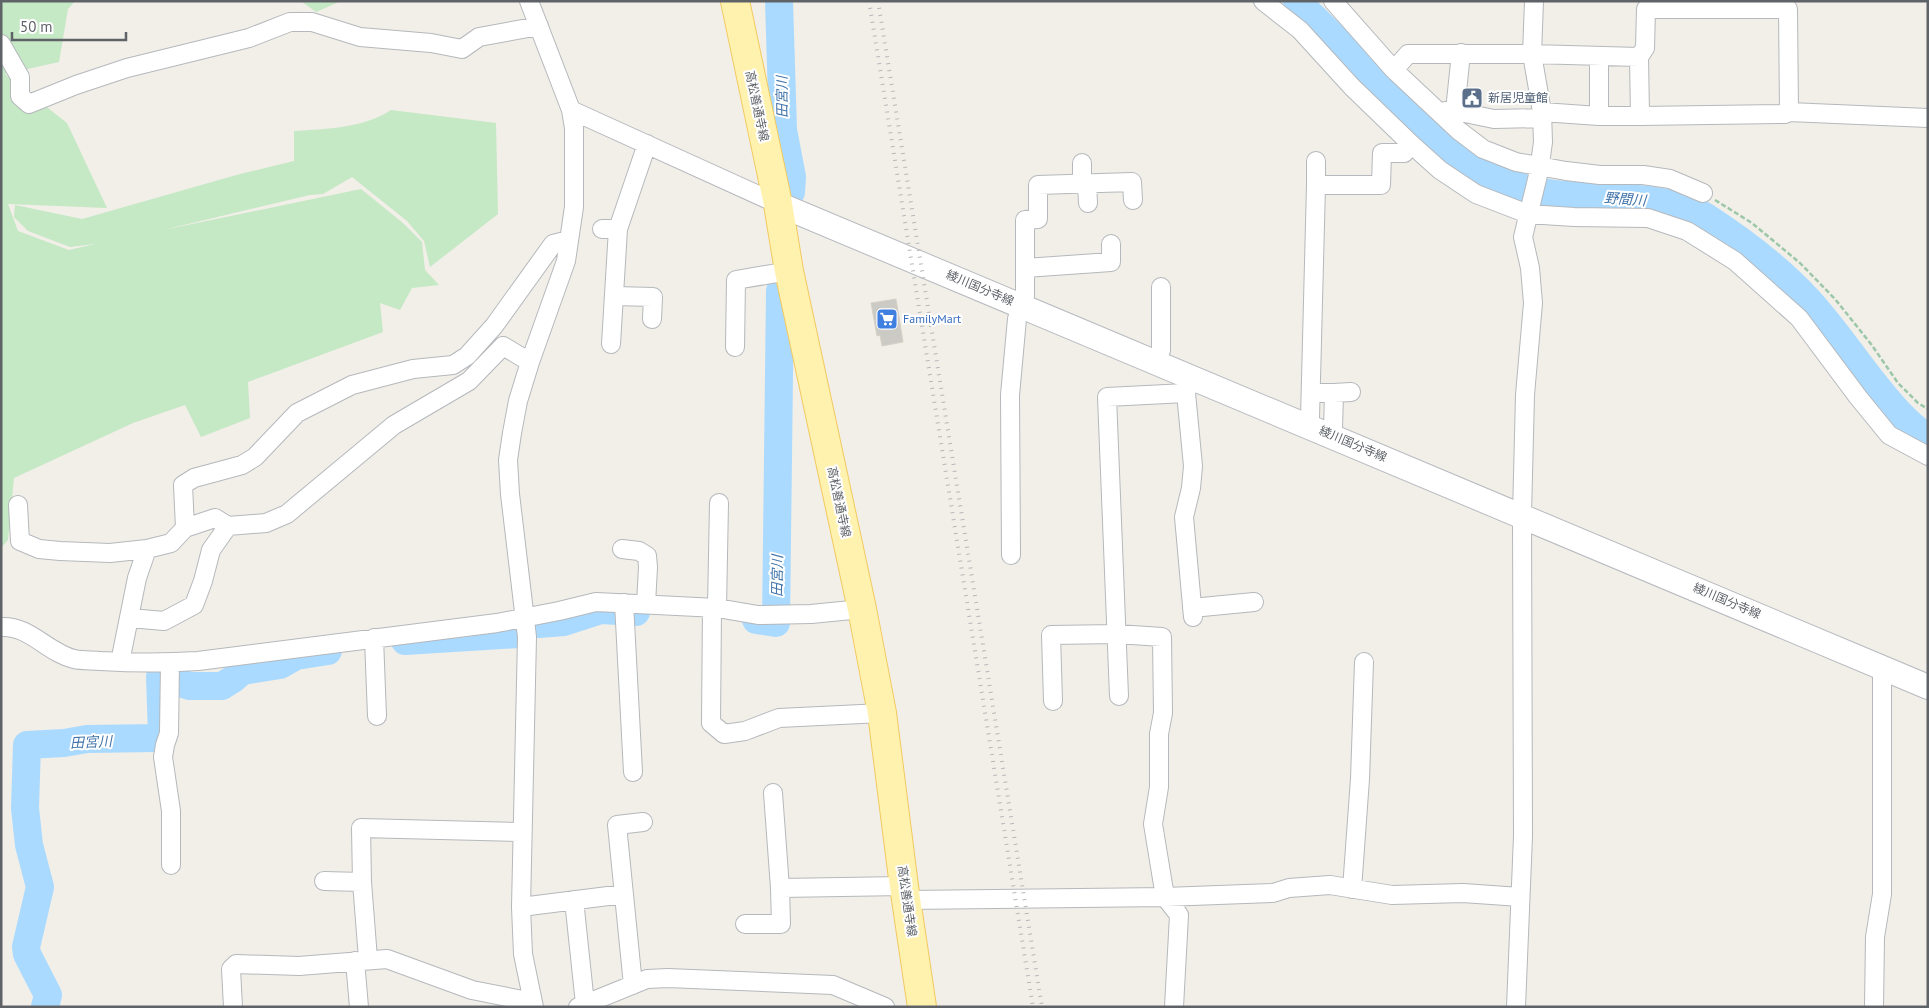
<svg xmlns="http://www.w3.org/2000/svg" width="1929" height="1008" font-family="'PT Sans','Noto Sans JP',sans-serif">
  <rect width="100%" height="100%" fill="#f1efe8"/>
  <!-- green -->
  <path fill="#c5e8c5" d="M 1,1 L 75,1 L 68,9 L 59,62 L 5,74 L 67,123 L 107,208 L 8,204 L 18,231 L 69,250 L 95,244 L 70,247 L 28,231 L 14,217 L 15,205 L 82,219 L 240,174 L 294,161 L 294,131 C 327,129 364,128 391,110 L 496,123 L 498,214 L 430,267 L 424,241 L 407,221 L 352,177 L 323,194 L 310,195 L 163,230 L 361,189 L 403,223 L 422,242 L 425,270 L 439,285 L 412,288 L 400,310 L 380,303 L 383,332 L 248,382 L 250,418 L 201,437 L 185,405 L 133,423 L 14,478 L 8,540 L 1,548 Z
    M 301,1 L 341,1 L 316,12 Z"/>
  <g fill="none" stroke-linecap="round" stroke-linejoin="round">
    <!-- river -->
    <path stroke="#aadaff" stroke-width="28" d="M 779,1 L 783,130 L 792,177 L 791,192
      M 1297,1 L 1447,149 C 1480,173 1513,189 1554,194 C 1599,199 1667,193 1706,217 C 1743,241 1779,268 1809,301 C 1841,336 1866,378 1899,413 C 1908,422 1916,431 1928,437
      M 756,620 L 776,623 L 780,291
      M 539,624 L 564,622 L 601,610 L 636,612
      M 405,641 L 518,634
      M 45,1007 L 48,995 L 27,954 L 26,947 L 40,887 L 29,845 L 25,808 L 27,745 L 64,743 L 87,739 L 156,738 L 162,734 L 160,677 L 190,686 L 222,686 L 233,679 L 242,671 L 280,665 L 296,656 L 328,651"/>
  </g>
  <!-- building -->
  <path fill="#cccac5" stroke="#d6d1c6" d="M 896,299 L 903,342 L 882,346 L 880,335 L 877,336 L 871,303 Z"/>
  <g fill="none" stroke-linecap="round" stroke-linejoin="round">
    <!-- minor casing -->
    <g stroke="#b5b8bc" stroke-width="20">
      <path id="minor" d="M 529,1 L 571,110 L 574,128 L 574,207 L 566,261 L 530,362 L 518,401 L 512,433 L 508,460 L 510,494 L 527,637 L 521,907 L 523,954 L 534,1007
        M 1263,1 L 1300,30 L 1352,87 L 1411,144 L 1440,170 L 1476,194 L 1528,214 L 1574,217 L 1648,218 L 1687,231 L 1735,261 L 1799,318 L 1858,397 L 1889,435 L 1928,456
        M 1333,1 L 1394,70 L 1458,130 L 1483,149 L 1516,162 L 1566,171 L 1600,175 L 1643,175 L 1670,179 L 1703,193
        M 1,44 L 20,77 L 20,96 L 29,104 L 76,85 L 127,68 L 249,38 L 290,22 L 312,22 L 360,37 L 431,43 L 462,49 L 479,37 L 539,26
        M 1599,56 L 1599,116 L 1640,116
        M 1639,57 L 1640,116 L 1785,114 L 1789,112
        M 1394,70 L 1408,54 L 1532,54 L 1639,57 L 1645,48 L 1646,9 L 1788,9 L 1789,112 L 1928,118
        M 571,110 L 778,204
        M 1445,111 L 1455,111 L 1461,53
        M 1455,111 L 1494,119 L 1543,118
        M 1542,112 L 1599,116
        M 1316,161 L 1316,185
        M 1082,163 L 1082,184
        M 1087,184 L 1088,203
        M 602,229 L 618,229
        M 1025,268 L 1111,262 L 1111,244
        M 615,296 L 653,297 L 652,319
        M 611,344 L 618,229 L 647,144
        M 735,347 L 736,280 L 789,271
        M 1157,362 L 1161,350 L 1161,287
        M 1186,393 L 1193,466 L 1191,488 L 1184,517 L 1193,617
        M 1311,393 L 1334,393 L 1333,429 L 1332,435
        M 1334,393 L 1351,392
        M 1308,425 L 1310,418 L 1316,185 L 1381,185 L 1382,153 L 1404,153 L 1411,144
        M 18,505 L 20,541 L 39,549 L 60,551 L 110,553 L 147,549
        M 185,528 L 215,518 L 228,526 L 266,523 L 287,514 L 394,425 L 469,381 L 503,346 L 530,362
        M 622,549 L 639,551 L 647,556 L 648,567 L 646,604
        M 1011,555 L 1010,395 L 1017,319 L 1025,296 L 1025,220 L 1038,219 L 1038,185 L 1132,182 L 1133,200
        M 624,603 L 633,772
        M 712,608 L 711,723 L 724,734 L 745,731 L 779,718 L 882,713
        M 717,608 L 719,503
        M 1192,608 L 1254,602
        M 130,618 L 164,621 L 194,605 L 203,581 L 211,550 L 228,526
        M 1,627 C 29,625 48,653 74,659 C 83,661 93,660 101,661 C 134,663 166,663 198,661 L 497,623 L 559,611 L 596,602 L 717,608 L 758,615 L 811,614 L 862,609
        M 374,638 L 377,716
        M 120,662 L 137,578 L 147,549 L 171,543 L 185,528 L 183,485 L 194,478 L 242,465 L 255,457 L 297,413 L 352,385 L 413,369 L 453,365 L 467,356 L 494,326 L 553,244 L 569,240
        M 170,663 L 169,733 L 165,745 L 163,757 L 171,811 L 171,865
        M 1119,696 L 1107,397 L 1186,393 L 1191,376
        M 1053,701 L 1051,635 L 1117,634 L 1162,637 L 1163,713 L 1159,734 L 1159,787 L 1153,824 L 1165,897 L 1179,915 L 1174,1007
        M 324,881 L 362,882
        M 780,888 L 904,886
        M 1352,889 L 1360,779 L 1364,662
        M 574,900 L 585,1004
        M 906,900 L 1165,897 L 1273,893 L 1289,888 L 1330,885 L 1392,895 L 1463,893 L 1520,897
        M 521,907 L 624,894
        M 745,924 L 781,924 L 780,888 L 773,793
        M 368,959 L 362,882 L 361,828 L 521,832
        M 355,961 L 359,1007
        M 633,985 L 617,825 L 643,822
        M 233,1007 L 231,969 L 236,964 L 299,966 L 387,959 L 472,990 L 533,1002
        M 578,1007 L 647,979 L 668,978 L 833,985 L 885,1007
        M 1516,1007 L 1523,836 L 1522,515 L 1525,395 L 1533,303 L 1530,268 L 1523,237 L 1539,171 L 1543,142 L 1542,112 L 1532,54 L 1534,1
        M 1874,1007 L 1875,937 L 1882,894 L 1882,667"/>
    </g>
    <!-- secondary casing -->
    <g stroke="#b6babf" stroke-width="26">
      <path id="secondary" d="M 778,204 L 1928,687"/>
    </g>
    <!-- primary casing -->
    <g stroke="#f2c960" stroke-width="30">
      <path id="primary" d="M 735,1 L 778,204 L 789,271 L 862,609 L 882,713 L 904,886 L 922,1007"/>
    </g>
    <!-- path -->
    <path stroke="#9cc7a9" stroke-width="2.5" stroke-dasharray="5 2.5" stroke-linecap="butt" d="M 1715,200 L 1752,223 L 1800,263 L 1835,299 L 1871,344 L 1898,383 L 1918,403 L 1928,409"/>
    <!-- minor -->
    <use href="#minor" stroke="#fff" stroke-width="18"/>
    <!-- secondary -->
    <use href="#secondary" stroke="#fff" stroke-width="24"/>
    <!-- primary -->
    <use href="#primary" stroke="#fff2af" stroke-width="28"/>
    <!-- rail -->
    <path stroke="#b6b7b8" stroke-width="4" stroke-dasharray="1 6" stroke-linecap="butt" d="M 869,1 L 1033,1007
      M 878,1 L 1042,1007"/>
  </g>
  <!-- icons -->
  <defs>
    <g id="civic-square" transform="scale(1.125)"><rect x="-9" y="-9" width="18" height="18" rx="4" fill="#5c6f8a" stroke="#fff"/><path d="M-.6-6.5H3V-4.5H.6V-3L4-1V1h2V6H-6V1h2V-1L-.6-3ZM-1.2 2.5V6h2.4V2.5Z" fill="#fff"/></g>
    <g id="supermarket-square" transform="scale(1.125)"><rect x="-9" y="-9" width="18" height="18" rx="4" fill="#3f7fe0" stroke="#fff"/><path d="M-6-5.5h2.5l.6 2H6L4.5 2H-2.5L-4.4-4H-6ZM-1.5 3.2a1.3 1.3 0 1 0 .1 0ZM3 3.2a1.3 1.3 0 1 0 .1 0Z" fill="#fff"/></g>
  </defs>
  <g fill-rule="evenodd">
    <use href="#civic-square" x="1472" y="98"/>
    <use href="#supermarket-square" x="887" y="319"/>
  </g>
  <g text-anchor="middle" stroke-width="4" stroke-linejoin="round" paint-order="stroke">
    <!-- service labels -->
    <g font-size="12" fill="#4e5e75" stroke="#fff" text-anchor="start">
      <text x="1488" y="102">新居児童館</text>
    </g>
    <!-- street labels -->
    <g font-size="12" fill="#5f6368" stroke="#fff">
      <text transform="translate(757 106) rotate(78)" y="4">高松善通寺線</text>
      <text transform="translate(980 288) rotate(23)" y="4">綾川国分寺線</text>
      <text transform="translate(1353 444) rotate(23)" y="4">綾川国分寺線</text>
      <text transform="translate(839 502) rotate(78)" y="4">高松善通寺線</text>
      <text transform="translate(1727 601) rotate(23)" y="4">綾川国分寺線</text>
      <text transform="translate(907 901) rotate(82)" y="4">高松善通寺線</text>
    </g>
    <!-- shop labels -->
    <g font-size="12" fill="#366cbe" stroke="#fff" text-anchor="start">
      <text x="903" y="323">FamilyMart</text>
    </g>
    <!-- water labels -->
    <g font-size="14" font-style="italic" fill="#4174aa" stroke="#fff">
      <text transform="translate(782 97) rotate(-91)" y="5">田宮川</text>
      <text transform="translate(1625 199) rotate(4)" y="5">野間川</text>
      <text transform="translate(777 576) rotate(-89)" y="5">田宮川</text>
      <text transform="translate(91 742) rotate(-3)" y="5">田宮川</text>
    </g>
  </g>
  <!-- border -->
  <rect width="1929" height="1008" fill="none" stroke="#5f6368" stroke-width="5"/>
  <!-- scale -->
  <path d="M12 32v8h114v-8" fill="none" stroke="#5f6368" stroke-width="2.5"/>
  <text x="20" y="32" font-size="15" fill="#5f6368" stroke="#ffffff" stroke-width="4" paint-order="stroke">50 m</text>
</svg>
